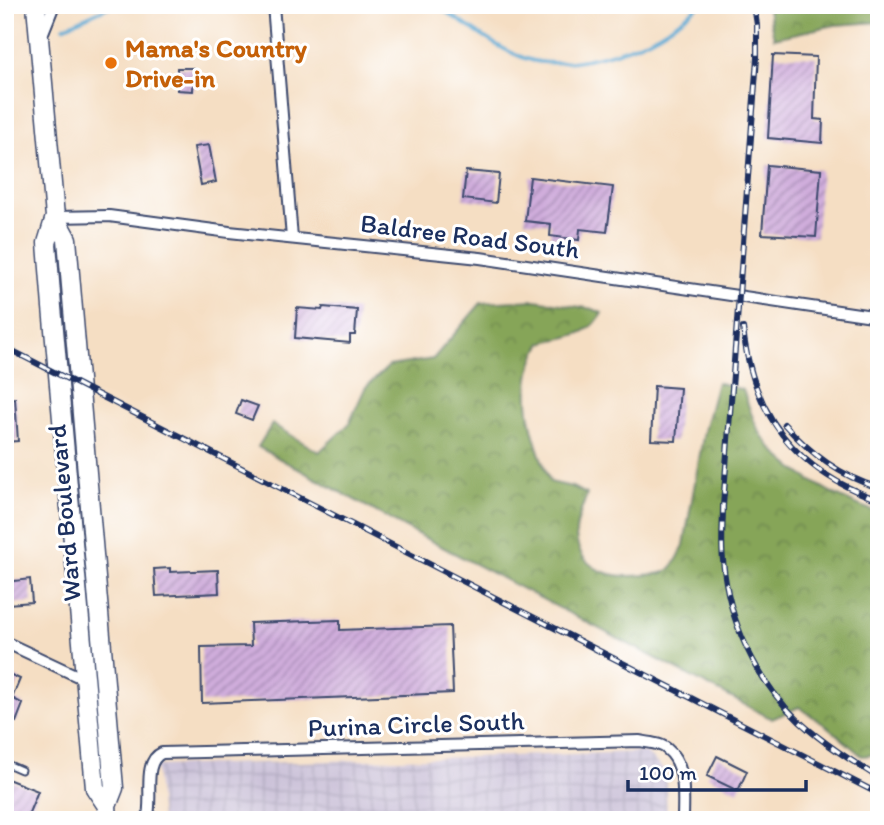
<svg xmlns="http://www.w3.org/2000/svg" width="884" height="825" font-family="Itim,sans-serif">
  <defs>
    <pattern id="industrial-grid" width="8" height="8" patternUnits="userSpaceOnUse" patternTransform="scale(1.75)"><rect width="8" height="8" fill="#c9bfd7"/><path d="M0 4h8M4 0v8" fill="none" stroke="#aca4bb"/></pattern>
    <pattern id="forest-crowns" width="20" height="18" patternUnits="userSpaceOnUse" patternTransform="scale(1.75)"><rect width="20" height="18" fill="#86a559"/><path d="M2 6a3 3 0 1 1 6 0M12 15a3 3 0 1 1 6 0" fill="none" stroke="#6d874d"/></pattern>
    <pattern id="building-hatch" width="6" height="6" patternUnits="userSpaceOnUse" patternTransform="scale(1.75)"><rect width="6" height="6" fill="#d0addc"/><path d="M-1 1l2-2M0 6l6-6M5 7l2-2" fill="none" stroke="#a88db6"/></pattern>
  </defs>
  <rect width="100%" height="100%" fill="#fff"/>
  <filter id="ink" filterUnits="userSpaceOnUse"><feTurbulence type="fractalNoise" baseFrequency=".0143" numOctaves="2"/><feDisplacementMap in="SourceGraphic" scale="14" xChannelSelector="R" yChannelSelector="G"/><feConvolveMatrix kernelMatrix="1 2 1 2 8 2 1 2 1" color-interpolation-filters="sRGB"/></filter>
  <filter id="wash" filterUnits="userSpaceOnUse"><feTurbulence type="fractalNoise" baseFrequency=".00686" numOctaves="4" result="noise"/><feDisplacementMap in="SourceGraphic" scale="28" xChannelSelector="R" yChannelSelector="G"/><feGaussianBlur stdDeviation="1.57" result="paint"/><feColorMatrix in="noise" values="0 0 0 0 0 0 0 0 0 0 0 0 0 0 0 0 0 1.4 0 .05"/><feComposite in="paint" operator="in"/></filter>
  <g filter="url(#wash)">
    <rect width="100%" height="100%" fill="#f5dec3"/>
    <!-- industrial -->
    <path fill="url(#industrial-grid)" d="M 645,752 L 662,768 L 666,782 L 667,820 L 161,820 L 156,766 Z"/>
    <!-- forest -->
    <path fill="url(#forest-crowns)" stroke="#506a5c" stroke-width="2" d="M 767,5 L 879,5 L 879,22 L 835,25 L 774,38 Z
      M 535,300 L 593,309 L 602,313 C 590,337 566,336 542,343 C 514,387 533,438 550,482 L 572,487 L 587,494 C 583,507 575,522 576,536 C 580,572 614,579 643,575 C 649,574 659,575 665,572 C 674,568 680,554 684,545 L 704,431 L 717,382 L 743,390 C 748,403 752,419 759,431 C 782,470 838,499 879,513 L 879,754 L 862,756 L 829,728 L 799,707 L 772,719 L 402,526 L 258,447 L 272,424 L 319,452 L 349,424 L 365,388 L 389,366 L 433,359 L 481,303 Z"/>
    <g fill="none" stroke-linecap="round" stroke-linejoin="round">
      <!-- stream -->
      <path stroke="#56a6d0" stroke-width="3.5" d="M 434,5 C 465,22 492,47 527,59 C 564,71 633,51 665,30 C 677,23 689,14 700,5
        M 64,27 L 113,5
        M 5,43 L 12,41"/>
    </g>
    <g id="blocks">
      <!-- building -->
      <path fill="url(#building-hatch)" d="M 773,55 L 816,57 L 814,119 L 823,120 L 822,143 L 768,138 Z
        M 177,68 L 194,68 L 193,91 L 177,90 Z
        M 209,145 L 216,182 L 201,185 L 194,147 Z
        M 767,165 L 821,170 L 816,237 L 762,234 Z
        M 466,171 L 499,174 L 496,203 L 463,199 Z
        M 530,177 L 613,187 L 607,232 L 580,229 L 579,240 L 550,236 L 551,224 L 525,221 Z
        M 323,307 L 357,310 L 355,335 L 350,335 L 350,343 L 295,338 L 297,308 L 322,310 Z
        M 654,386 L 680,388 L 676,441 L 651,440 Z
        M 15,398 L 18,441 L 5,442 L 5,399 Z
        M 241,400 L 258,406 L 252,420 L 236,414 Z
        M 170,568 L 170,572 L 218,570 L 219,593 L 156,596 L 154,569 Z
        M 30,579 L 32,602 L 8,604 L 5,582 Z
        M 340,620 L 340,630 L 450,626 L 453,693 L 202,703 L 201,647 L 251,646 L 250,623 Z
        M 5,672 L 20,679 L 12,698 L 23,704 L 16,722 L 5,718 Z
        M 717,756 L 747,771 L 738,791 L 707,776 Z
        M 5,778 L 38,791 L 26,820 L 5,820 Z"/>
    </g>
  </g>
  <g filter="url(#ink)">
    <use href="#blocks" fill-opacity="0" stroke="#3c496d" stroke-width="2"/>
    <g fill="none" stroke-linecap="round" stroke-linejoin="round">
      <!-- service casing -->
      <g stroke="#3c496d" stroke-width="9">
        <path id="service" d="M 5,763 L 21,770"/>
      </g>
      <!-- minor casing -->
      <g stroke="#3c496d" stroke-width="14">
        <path id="minor" d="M 273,5 L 292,238
          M 42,35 L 54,5
          M 55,217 L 109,216 L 229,232 L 480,258 L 879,317
          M 5,642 L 88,681
          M 147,820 C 154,799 141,762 162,753 L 640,741 C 648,743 661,743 667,749 C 687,765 683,797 683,820"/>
      </g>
      <!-- trunk casing -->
      <g stroke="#3c496d" stroke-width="21">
        <path id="trunk" d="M 36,5 L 55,217 L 47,243 L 52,307 L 95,788 L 107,806
          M 55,217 L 67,239 L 114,788 L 107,806 L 108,820"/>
      </g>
      <!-- service -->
      <use href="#service" stroke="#fff" stroke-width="5"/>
      <!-- minor -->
      <use href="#minor" stroke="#fff" stroke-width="10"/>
      <!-- trunk -->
      <use href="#trunk" stroke="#fff" stroke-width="18"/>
      <!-- rail casing -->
      <g stroke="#1b2f5e" stroke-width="6">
        <path id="rail" d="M 754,5 L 757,25 L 757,58 L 723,506 C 723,524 721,543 723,560 C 728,620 756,681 800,722 C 823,743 852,761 879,778
          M 743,328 C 752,415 796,472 879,500
          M 5,347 L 879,794
          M 784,424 C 811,454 840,476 879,488"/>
      </g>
      <!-- rail -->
      <use href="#rail" stroke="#fff" stroke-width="3.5" stroke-dasharray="10" stroke-linecap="butt"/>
    </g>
  </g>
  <!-- markers -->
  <circle fill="#e8710a" stroke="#fff" stroke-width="2.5" cx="111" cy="63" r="7"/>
  <g text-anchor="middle" stroke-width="6" stroke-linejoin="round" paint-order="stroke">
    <!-- food labels -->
    <g font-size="26" font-weight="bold" fill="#c56008" stroke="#fff" text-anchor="start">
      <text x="125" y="57">Mama's Country<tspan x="125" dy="30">Drive-in</tspan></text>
    </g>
    <!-- street labels -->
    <g font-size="26" fill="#1b2f5e" stroke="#fff">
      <text transform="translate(470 236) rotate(7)" y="9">Baldree Road South</text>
      <text transform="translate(64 513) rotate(-95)" y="9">Ward Boulevard</text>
      <text transform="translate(416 724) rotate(-2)" y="9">Purina Circle South</text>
    </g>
  </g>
  <!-- margin -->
  <rect width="884" height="825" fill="none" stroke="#fff" stroke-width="28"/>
  <!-- scale -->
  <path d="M628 780v10h178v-10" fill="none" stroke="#1b2f5e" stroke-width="3.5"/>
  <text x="639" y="780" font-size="21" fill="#1b2f5e" stroke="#ffffff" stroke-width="5" paint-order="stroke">100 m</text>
</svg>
